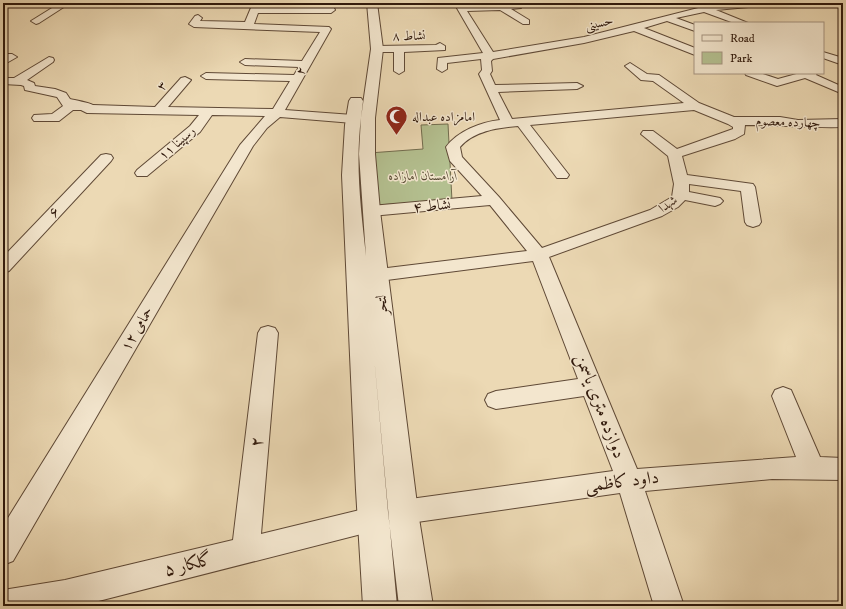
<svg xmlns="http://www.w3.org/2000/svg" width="846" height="609" viewBox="0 0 846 609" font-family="'IM FELL DW Pica',Amiri,serif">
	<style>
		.green { fill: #b4c090; stroke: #726c4e }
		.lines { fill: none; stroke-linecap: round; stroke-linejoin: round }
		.minor-casing { stroke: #5f4936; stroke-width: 2 }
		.tertiary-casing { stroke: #5f4936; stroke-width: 2 }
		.minor { fill: #f3e6ce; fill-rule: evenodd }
		.tertiary { fill: #f3e6ce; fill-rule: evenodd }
		.labels { text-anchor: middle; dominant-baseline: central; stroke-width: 3; stroke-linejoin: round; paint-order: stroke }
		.far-street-label { font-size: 13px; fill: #30190c; stroke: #f3e6ce }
		.far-poi-label { font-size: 13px; fill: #30190c; stroke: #f3e6ce; text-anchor: start }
		.far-park-label { font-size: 13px; font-style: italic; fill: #584b34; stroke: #f3e6ce }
		.street-label { font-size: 15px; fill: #30190c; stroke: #f3e6ce }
		.near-street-label { font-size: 18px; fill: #30190c; stroke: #f3e6ce }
	</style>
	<rect width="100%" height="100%" fill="#ecd9b4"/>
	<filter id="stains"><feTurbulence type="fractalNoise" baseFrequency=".005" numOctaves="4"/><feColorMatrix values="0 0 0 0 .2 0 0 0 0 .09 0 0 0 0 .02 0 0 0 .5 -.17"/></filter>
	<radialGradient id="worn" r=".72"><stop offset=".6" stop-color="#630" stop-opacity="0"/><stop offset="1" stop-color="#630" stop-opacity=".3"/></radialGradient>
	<path class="green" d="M448 124 452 201 375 205 369 153 423 149 421 125Z"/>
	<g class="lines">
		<defs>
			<path id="minor" d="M60 3H70L39 23 36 24 31 21Z
				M132 3H159C154 7 137 7 132 3Z
				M253 3H261L260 7 334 8 335 10 331 13H258L254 24 329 27 331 29 285 110 353 115 359 119 353 123 280 117 267 128 253 146 13 561 3 565V526L240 145 265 116 212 115 200 132 147 176H137L135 173 137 170 190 126 199 115 87 113 81 110H73L59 121H34L32 118 34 115 52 114 63 106 57 97 25 90 24 86 21 85 3 84V78H14L49 57 53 58 54 60 53 62 27 80 34 83 35 86 55 89 66 93 70 99C74 100 90 103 93 105L155 107 181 78 185 77 191 80 168 107 273 109 290 81 206 79 201 76 206 73 294 75 299 67 245 65 240 62 245 59 302 61 320 32 194 27 189 24 195 16 198 15 202 18 200 21 245 22Z
				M454 3H462L464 6 521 4V8L511 9 529 20V24H523L500 10 467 11 493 52 584 37 706 6 736 3H763L759 6 716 10 748 23H734L704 12 676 18 695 25V31L667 21 644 28 695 48V55L634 31 584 43 493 59 491 61 492 71 490 74 495 85 577 83 583 86 577 89 498 92 512 119 684 103 653 81 641 80 625 66 630 63 647 74 659 75 699 103 734 117H780L798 120 843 119V127C810 128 778 125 745 125L744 134 735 139 682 156 687 175 753 184 755 187 761 222 759 225 753 227 747 225 745 222 741 191 689 184V192L720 198 723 201 720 204 715 206 685 200 678 207 662 216 549 257 637 469 796 457 772 396 775 390 783 387 791 390 820 457 843 458V480L772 479 645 491 684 606H654L620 493 403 524 394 521 390 512 394 503 403 500 613 471 584 396 496 409 488 406 485 400 488 394 496 391 578 379 533 261 379 281 373 279 370 275 373 271 379 269 527 251 490 205 371 216 365 214 363 211 365 208 371 206 482 196 450 161 446 147C458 131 481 122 500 120L479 74 482 70 481 59 447 63V69L442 72 437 69 438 58 483 53ZM694 110 728 124 733 127V129L677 149 653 131H643L641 134 668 156 674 184 672 197 650 210 542 248 499 197 462 157 460 147C474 131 497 128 518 126L557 178H567L569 175 530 125Z
				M440 43 445 46V50L404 52V71L399 74 394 71V52H377L372 49 377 46 436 45Z
				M823 52 843 58V65L823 58Z
				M3 54H12L17 57 3 65Z
				M745 73H760L778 79 800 73H817L816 75 843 87V94L805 78 777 86 746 75Z
				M106 154 111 155 113 158 111 161 9 271 3 273V257L101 155Z
				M268 326 275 328 278 333 261 534 372 507 381 511 385 520 381 529 79 606H3V590L65 580 233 540 258 333 261 328Z"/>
			<path id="tertiary" d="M367 3H377L383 49 375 118V154L380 211 418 512 433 606H399L388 512 374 356 397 606H363L356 490 342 175 345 125 349 101 351 98H361L363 101 361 118 371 49ZM361 118 359 154 366 256C361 211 355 164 361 118Z"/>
		</defs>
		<use href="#minor" class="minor-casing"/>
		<use href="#tertiary" class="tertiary-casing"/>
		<use href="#minor" class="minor"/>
		<use href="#tertiary" class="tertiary"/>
	</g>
	<defs>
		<symbol id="mosque-pin" viewBox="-11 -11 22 30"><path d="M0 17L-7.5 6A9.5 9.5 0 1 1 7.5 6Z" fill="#8f2418" stroke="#f3e6ce"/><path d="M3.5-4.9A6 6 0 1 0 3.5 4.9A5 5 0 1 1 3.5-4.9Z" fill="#fff"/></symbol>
	</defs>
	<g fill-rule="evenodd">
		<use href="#mosque-pin" x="384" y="104" width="25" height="34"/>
	</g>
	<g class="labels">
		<g class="far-street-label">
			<text transform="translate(599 23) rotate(-12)">حسینی</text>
			<text transform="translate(409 36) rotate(-1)">نشاط ۸</text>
			<text transform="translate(301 71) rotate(-60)">۲</text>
			<text transform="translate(162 86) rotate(-49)">۳</text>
			<text transform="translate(788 122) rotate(2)">چهارده معصوم</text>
			<text transform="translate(177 143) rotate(-41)">رسپینا ۱۱</text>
			<text transform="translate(668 204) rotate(-36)">شهدا</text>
		</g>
		<g class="far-poi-label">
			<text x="412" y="117">امامزاده عبداله</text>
		</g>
		<g class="far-park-label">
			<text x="423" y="176">آرامستان امازاده</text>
		</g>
		<g class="street-label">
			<text transform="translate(432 206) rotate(-5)">نشاط ۴</text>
			<text transform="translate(54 212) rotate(-47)">۶</text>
			<text transform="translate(382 305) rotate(-96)">لتحر</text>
			<text transform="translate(137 329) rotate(-59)">حمامی ۱۲</text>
		</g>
		<g class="near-street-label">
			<text transform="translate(600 406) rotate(69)">دوازده متری یاسمن</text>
			<text transform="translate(257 442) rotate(-84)">۲</text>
			<text transform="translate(622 482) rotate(-7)">داود کاظمی</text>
			<text transform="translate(188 565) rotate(-14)">گلکار ۵</text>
		</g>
	</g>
	<rect width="846" height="609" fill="none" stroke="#ecd9b4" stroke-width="16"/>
	<rect x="4" y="4" width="838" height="601" fill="none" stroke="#30190c" stroke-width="2"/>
	<rect x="8" y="8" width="830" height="593" fill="none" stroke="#30190c"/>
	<rect x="694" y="22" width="130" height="52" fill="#f3e6ce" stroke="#a59480"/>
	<rect x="702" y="35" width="20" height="6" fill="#f3e6ce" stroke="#a59480"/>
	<text x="730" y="42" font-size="12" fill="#30190c">Road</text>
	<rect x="702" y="52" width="20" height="12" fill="#b4c090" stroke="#a59480"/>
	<text x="730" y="62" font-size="12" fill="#30190c">Park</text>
	<rect width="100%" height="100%" filter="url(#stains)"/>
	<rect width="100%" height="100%" fill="url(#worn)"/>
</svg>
